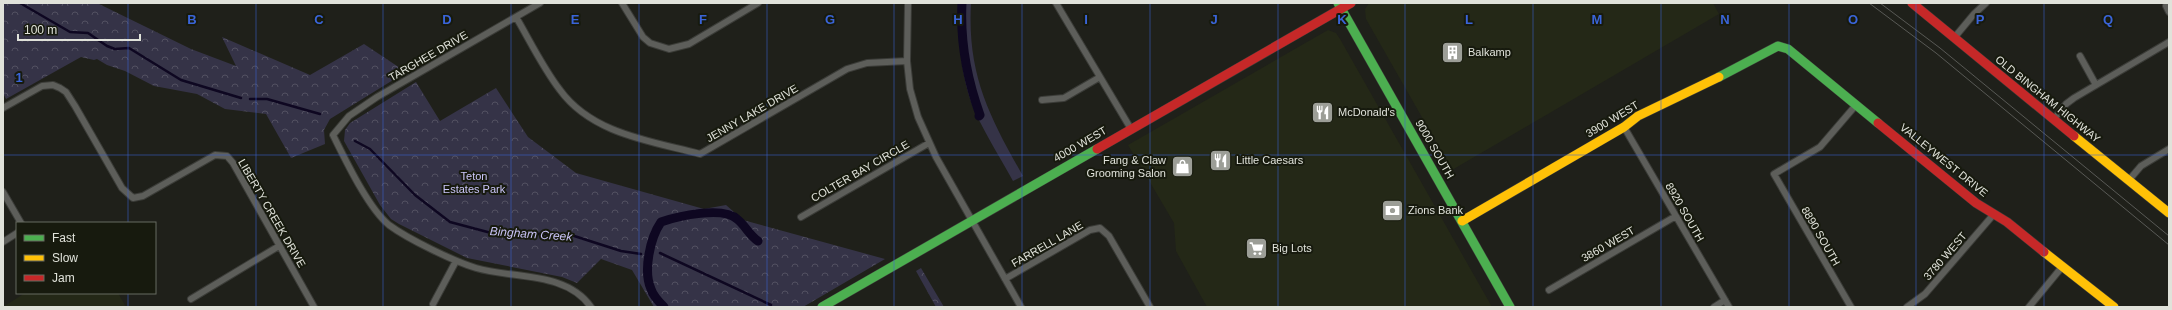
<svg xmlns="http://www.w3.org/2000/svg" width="2172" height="310" viewBox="0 0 2172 310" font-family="Helvetica,sans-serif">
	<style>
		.built { fill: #242817 }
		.green { fill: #353347 }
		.forest { fill: url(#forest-crowns) }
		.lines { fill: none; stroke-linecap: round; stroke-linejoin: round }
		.stream { stroke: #0e0721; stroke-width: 2.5 }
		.canal { stroke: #0e0721; stroke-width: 9 }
		.street-casing { stroke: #3b3c38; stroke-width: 8 }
		.fast-casing { stroke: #3b3c38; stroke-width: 10 }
		.slow-casing { stroke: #3b3c38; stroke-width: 10 }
		.jam-casing { stroke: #3b3c38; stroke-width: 10 }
		.street { stroke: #5d5e5a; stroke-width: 6 }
		.fast { stroke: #4caf50; stroke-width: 9 }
		.slow { stroke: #ffc107; stroke-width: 9 }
		.jam { stroke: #c62828; stroke-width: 9 }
		.tram { stroke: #585955; stroke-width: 1 }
		.grid { fill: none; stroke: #3a64d8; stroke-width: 1; stroke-opacity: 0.55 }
		.labels { text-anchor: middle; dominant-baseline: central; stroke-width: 4; stroke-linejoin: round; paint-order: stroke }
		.poi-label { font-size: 11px; fill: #e0e2da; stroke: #171a0e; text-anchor: start }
		.street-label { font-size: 11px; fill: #e0e2da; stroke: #171a0e }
		.park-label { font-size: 11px; fill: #cbc6f9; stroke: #171a0e }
		.water-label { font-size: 12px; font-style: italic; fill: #c9c3f6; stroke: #171a0e }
		.grid-label { font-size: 13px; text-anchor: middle; font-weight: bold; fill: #3a64d8; stroke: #171a0e; stroke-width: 4; stroke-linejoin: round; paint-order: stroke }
	</style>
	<defs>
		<pattern id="forest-crowns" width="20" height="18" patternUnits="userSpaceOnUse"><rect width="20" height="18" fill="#353347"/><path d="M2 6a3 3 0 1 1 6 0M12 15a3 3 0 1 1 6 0" fill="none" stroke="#525061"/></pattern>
	</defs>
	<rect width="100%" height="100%" fill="#1f201a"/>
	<path class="built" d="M1369 3H1713L1719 14 1452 170 1366 19 1365 9Z
		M1328 30 1336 33 1340 39 1492 307H1207L1176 251 1174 223 1128 145Z
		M25 293H118L126 307H3Z"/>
	<path class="green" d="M959 3H971C967 74 989 116 1023 176L1013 181C1001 159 987 137 976 114 961 81 958 39 959 3Z"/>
	<path class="forest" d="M3 3H97L191 49 236 66 222 37 310 75 364 44 406 72 330 119 324 130 325 144 291 158 266 114 225 109 197 94 154 86 125 71 107 65 97 59 94 60 81 57 6 99 3 93Z
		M416 82 440 121 496 88 528 137 576 173 704 209 726 205 743 220 885 259 803 307H654L632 270 601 259 577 283 562 277 467 258 399 224 391 219 380 205 344 141 345 130 350 123Z
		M921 268 944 307H936L916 271Z"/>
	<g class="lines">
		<path class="stream" d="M20 3 70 32 88 33 107 46 115 49 129 48 181 80 241 98
			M250 99H267L320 114
			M355 141 370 149 415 195 450 222 495 234H568L621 251 641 254
			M660 253 771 305"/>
		<path class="canal" d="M962 3C960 41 967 79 980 115L979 116
			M664 307C659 302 653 296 651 289 643 271 650 238 661 222 678 216 723 206 737 219 745 225 749 235 758 241"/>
		<defs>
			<path id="street" d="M540 3 377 97 349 116 333 135C345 159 368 208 389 225 408 239 453 261 476 268 513 279 566 271 591 307
				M622 3 643 37 650 43 669 49 689 44 758 3
				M908 3 907 61 910 89 918 117 936 157 1021 307
				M1056 3 1131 129
				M2166 6 2169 12
				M516 17C530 41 543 68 560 90 592 134 651 141 700 154L847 69 867 63 907 61
				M1954 38 1974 14 1986 3
				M2080 56 2096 85
				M1042 100 1064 98 1100 77
				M3 108 42 86 53 85 60 88 66 92 75 106 122 188 133 198 143 196 215 155 227 156 233 163 314 307
				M2054 119 2066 104 2074 98 2169 42
				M1624 127 1729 307
				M2129 180 2141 166 2169 149
				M3 192 21 223
				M801 217 929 143
				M3 242 17 233
				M1005 279 1090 230 1100 228 1109 236 1150 307
				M1549 290 1676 216
				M191 299 279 246
				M433 304 456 261
				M1714 307 1725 300
				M1851 307 1774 174 1820 147 1856 105
				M1907 307 1925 294 1994 214
				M2029 307 2062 267"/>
			<path id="fast" d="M1338 3 1510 307
				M1719 77 1778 46 1788 49 1878 123
				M822 307 1097 149"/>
			<path id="slow" d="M2074 136 2169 213
				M1462 221 1624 127 1638 116 1719 77
				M2044 252 2114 307"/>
			<path id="jam" d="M1912 3 2074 136
				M1878 123 1976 203 2007 222 2044 252
				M1097 149 1351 3"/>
		</defs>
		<use href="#street" class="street-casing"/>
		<use href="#fast" class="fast-casing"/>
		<use href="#slow" class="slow-casing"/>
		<use href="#jam" class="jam-casing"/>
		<use href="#street" class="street"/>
		<use href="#fast" class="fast"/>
		<use href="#slow" class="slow"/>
		<use href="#jam" class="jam"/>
		<path class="tram" d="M1869 3 1936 53 2169 245
			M1880 3 1940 48 2169 236"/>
	</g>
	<path class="grid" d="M128 3V223M256 3V307M383 3V307M511 3V307M639 3V307M767 3V307M894 3V307M1022 3V307M1150 3V307M1278 3V307M1405 3V307M1533 3V307M1661 3V307M1789 3V307M1916 3V307M2044 3V307M3 155H2169M128 293V307"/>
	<defs>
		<symbol id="building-square" viewBox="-11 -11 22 22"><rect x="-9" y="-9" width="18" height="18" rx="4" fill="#9c9e97" stroke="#171a0e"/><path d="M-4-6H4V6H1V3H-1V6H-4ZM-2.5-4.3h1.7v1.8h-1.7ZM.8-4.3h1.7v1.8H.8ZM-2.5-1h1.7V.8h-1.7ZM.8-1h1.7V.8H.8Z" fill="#fff"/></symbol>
		<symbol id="restaurant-square" viewBox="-11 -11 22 22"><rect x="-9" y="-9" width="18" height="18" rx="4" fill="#9c9e97" stroke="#171a0e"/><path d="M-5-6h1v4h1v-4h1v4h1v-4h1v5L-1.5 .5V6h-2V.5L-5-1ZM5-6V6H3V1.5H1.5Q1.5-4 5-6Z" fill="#fff"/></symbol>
		<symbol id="shop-square" viewBox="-11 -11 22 22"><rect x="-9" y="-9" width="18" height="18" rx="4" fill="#9c9e97" stroke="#171a0e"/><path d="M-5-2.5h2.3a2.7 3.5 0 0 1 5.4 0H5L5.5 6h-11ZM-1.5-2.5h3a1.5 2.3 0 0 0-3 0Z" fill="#fff"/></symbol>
		<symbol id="bank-square" viewBox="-11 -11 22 22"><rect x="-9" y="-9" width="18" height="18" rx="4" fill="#9c9e97" stroke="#171a0e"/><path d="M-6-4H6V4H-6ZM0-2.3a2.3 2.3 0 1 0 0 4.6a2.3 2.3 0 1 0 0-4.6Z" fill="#fff"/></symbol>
		<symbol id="supermarket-square" viewBox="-11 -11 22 22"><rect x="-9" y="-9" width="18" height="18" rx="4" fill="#9c9e97" stroke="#171a0e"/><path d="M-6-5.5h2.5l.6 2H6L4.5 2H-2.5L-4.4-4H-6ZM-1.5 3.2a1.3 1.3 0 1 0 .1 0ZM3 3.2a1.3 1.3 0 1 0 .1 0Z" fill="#fff"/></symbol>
	</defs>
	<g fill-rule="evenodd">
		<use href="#building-square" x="1440" y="40" width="25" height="25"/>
		<use href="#restaurant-square" x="1310" y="100" width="25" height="25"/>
		<use href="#restaurant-square" x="1208" y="148" width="25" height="25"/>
		<use href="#shop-square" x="1170" y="154" width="25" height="25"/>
		<use href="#bank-square" x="1380" y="198" width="25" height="25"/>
		<use href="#supermarket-square" x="1244" y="236" width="25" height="25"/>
	</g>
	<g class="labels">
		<g class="poi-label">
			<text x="1468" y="52">Balkamp</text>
			<text x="1338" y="112">McDonald's</text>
			<text x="1166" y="160" text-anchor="end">Fang &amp; Claw<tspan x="1166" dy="13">Grooming Salon</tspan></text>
			<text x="1236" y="160">Little Caesars</text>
			<text x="1408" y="210">Zions Bank</text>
			<text x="1272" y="248">Big Lots</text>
		</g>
		<g class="street-label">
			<text transform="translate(428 56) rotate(-30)">TARGHEE DRIVE</text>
			<text transform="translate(2048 99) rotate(39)">OLD BINGHAM HIGHWAY</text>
			<text transform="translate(752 113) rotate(-30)">JENNY LAKE DRIVE</text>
			<text transform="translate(1612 119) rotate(-31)">3900 WEST</text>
			<text transform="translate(1080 144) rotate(-30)">4000 WEST</text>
			<text transform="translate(1435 149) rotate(60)">9000 SOUTH</text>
			<text transform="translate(1944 160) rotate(39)">VALLEYWEST DRIVE</text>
			<text transform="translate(860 171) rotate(-30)">COLTER BAY CIRCLE</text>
			<text transform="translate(1685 212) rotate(60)">8920 SOUTH</text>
			<text transform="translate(272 213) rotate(60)">LIBERTY CREEK DRIVE</text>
			<text transform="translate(1821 236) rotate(60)">8890 SOUTH</text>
			<text transform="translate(1047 244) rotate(-30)">FARRELL LANE</text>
			<text transform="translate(1608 244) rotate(-30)">3860 WEST</text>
			<text transform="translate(1945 256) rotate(-49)">3780 WEST</text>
		</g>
		<g class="park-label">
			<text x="474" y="176">Teton<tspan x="474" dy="13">Estates Park</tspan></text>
		</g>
		<g class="water-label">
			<text transform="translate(531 234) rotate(4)">Bingham Creek</text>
		</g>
	</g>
	<g class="grid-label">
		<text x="192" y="24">B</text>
		<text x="319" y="24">C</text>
		<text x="447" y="24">D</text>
		<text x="575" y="24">E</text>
		<text x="703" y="24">F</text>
		<text x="830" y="24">G</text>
		<text x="958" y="24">H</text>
		<text x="1086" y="24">I</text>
		<text x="1214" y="24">J</text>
		<text x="1342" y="24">K</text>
		<text x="1469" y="24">L</text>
		<text x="1597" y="24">M</text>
		<text x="1725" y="24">N</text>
		<text x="1853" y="24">O</text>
		<text x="1980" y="24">P</text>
		<text x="2108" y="24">Q</text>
		<text x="19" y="82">1</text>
	</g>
	<rect width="2172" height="310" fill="none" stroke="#e0e2da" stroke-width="8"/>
	<rect x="16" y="222" width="140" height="72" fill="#171a0e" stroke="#676a60"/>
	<rect x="24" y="235" width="20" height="6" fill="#4caf50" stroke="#676a60"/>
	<text x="52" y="242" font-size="12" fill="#e0e2da">Fast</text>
	<rect x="24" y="255" width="20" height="6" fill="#ffc107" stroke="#676a60"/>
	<text x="52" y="262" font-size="12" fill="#e0e2da">Slow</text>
	<rect x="24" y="275" width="20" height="6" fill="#c62828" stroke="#676a60"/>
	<text x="52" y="282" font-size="12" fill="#e0e2da">Jam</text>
	<path d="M18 34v6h122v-6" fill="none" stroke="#e0e2da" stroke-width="2"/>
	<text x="24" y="34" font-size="12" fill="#e0e2da" stroke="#171a0e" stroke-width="3" paint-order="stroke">100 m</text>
</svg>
